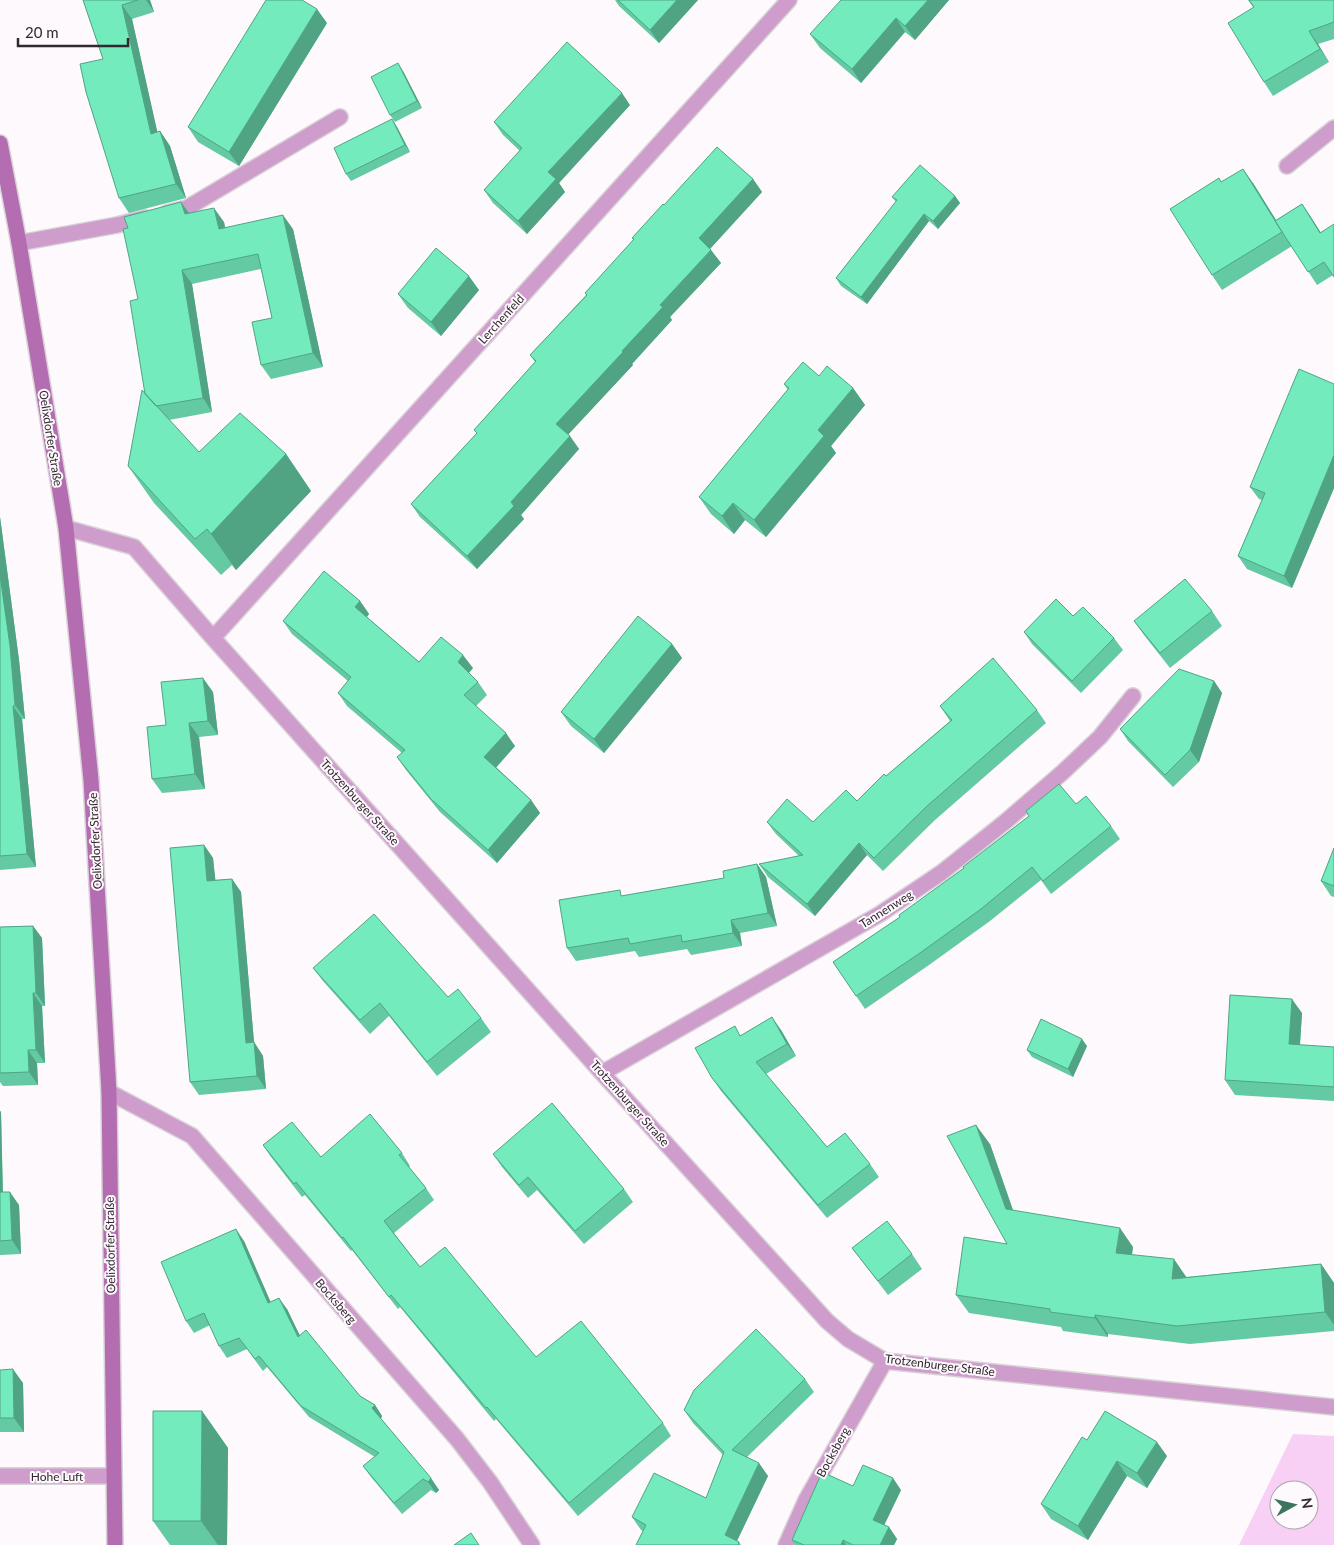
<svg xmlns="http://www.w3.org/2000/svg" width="1334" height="1545" viewBox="0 0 1334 1545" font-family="Lato,sans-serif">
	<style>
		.green { fill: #f8d0f5; fill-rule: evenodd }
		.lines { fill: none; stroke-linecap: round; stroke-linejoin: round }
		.lane-casing { stroke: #d9d3d8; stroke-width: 18 }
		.street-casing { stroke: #d9d3d8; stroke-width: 18 }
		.secondary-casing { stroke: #d9d3d8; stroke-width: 18 }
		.lane { stroke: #ce9dcb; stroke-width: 15 }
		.street { stroke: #ce9dcb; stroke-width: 15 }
		.secondary { stroke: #b56db2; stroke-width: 15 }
		.wall { fill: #63caa3 }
		.shaded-wall { fill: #50a484 }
		.building { fill: #73ebbd; stroke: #50a484 }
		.labels { text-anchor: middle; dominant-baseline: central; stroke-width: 4; stroke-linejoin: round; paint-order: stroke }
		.street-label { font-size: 12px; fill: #312830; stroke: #fef9fd }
	</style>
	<rect width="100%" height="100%" fill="#fef9fd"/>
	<path class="green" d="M1293 1434 1334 1436V1545H1239ZM1279 1490H1309V1520H1279Z"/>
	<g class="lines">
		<defs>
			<path id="lane" d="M167 213 187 208 340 117
				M19 243 117 225 145 218"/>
			<path id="street" d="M1287 166 1334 128
				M66 528 134 547 213 638 602 1073 827 1321 848 1339 885 1361 1334 1407
				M213 638 789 0
				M602 1073 880 914 941 873 1005 822 1063 772 1100 737 1133 696
				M109 1092 192 1136 457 1439 490 1482 532 1545
				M0 1476H113
				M786 1545 806 1500 885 1361"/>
			<path id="secondary" d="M0 143 19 243 66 528 91 780 109 1092 115 1545"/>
		</defs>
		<use href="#lane" class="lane-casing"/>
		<use href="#street" class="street-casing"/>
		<use href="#secondary" class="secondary-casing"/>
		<use href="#lane" class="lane"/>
		<use href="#street" class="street"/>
		<use href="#secondary" class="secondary"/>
	</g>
	<path class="wall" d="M83 0H150L154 12 132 19 157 132 160 131 170 146 186 198 129 213 119 198 103 59Z
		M615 0H698L659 43 619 6Z
		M949 0 915 40 905 32 861 83 820 48 810 34Z
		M1248 0H1334V39L1318 44 1329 62 1273 96 1264 82 1253 7Z
		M327 23 239 166 198 142 188 127Z
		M403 71 422 108 395 122 390 115Z
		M630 105 559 183 565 192 527 234 493 203 484 190 520 151 503 135 494 122Z
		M392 119 397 127 410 152 351 181 346 174Z
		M753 179 762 192 710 249 721 263 670 317 672 320 632 364 633 365 568 434 579 449 521 515 524 519 477 569 420 517 411 504 477 434 474 430 535 362 530 355 586 295 585 293 634 240 632 238 664 205Z
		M1221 182 1253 183 1276 220 1302 204 1321 233 1333 275 1317 285 1292 246 1222 290 1212 275Z
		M955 196 960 203 938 229 929 221 867 304 841 286 836 278 896 202 892 197Z
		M189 213 224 222 225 227 293 229 323 367 271 379 261 365 272 318 261 269 192 284 212 412 169 420 199 452 286 454 311 491 236 570 232 565 221 575 154 503 128 466 145 394 138 299Z
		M479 290 441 336 408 308 398 294Z
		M819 376 853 388 865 405 831 446 836 453 766 537 745 520 734 534 711 514 699 497 788 390 784 384Z
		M1334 384V488L1292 588 1247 569 1238 556 1262 500 1259 499 1250 487Z
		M0 517 19 660 25 719H22L36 867 0 870Z
		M360 601 369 614 367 617 419 662 473 668 469 673 478 682 487 695 476 706 515 746 496 767 531 800 540 813 497 863 440 812 406 770 397 757 402 753 347 706 338 693 348 681 292 634 283 621Z
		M1212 611 1222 626 1170 668 1144 635 1134 621Z
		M1073 616 1114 638 1123 650 1081 693 1032 644 1024 632Z
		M672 644 682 658 604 753 571 726 561 712Z
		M1214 681 1222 693 1199 762 1173 787 1128 741 1120 729Z
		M213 692 218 735 199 737 205 789 162 793 152 779 166 725Z
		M940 706 1037 710 1046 723 935 820 883 871 867 855 815 916 768 877 759 864 799 856 776 834 767 822H813L857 801 950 721Z
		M1076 804 1111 826 1120 839 1051 894 1041 880 990 921 929 965 865 1009 833 962 900 917 964 868 1029 816 1026 811Z
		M204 845 213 858 215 880 232 879 241 892 254 1042 263 1056 266 1089 199 1095 190 1082Z
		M1334 848V897L1331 896 1321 881Z
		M757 864 766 877 777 926 740 933 742 946 691 955 687 949 639 957 635 951 576 961 567 948 625 896 724 878Z
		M33 926 42 938 45 1006H42L45 1063H37L38 1085 3 1086 0 1082V927Z
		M313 968 448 997 481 1018 491 1032 437 1076 389 1016 370 1034 323 981Z
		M1302 1013 1300 1045 1334 1047V1101L1235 1095 1225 1080Z
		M781 1030 796 1056 766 1074 827 1147 870 1164 879 1177 827 1218 721 1091 712 1078 741 1035Z
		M1087 1046 1073 1077 1032 1057 1027 1050Z
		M0 1111 1 1112 3 1192 19 1205 21 1254 0 1255Z
		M990 1144 1013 1210 1133 1247 1132 1255 1187 1277 1321 1264 1334 1283V1331L1190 1344 1108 1334V1337L1063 1331 1061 1327 969 1313 956 1295 1007 1244Z
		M263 1145 321 1157 402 1153 410 1166 409 1167 426 1188 434 1200 394 1233 420 1267 536 1357 663 1423 671 1436 578 1516 496 1419 494 1421 400 1307 398 1309 352 1250 351 1251 305 1195 302 1197 271 1157Z
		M493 1154 624 1189 633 1202 584 1244 537 1190 528 1198 502 1167Z
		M244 1241 270 1302 287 1309 299 1335 360 1396 375 1405 382 1416 381 1419 439 1490 436 1493 431 1490 402 1514 371 1477 363 1466 375 1457 309 1417 267 1367 263 1371 247 1349 227 1358 219 1346 210 1325 194 1333 186 1321Z
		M852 1248 912 1254 922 1269 888 1295Z
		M0 1370 23 1383 24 1432H0Z
		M805 1379 814 1392 747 1457 768 1476 737 1541 739 1542 741 1545H636L643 1531 641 1530 632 1517 706 1498 723 1455 693 1423 684 1410Z
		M202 1411 228 1448 227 1545H170L153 1521Z
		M1087 1440 1167 1456 1147 1488 1127 1476 1088 1540 1051 1519 1041 1504Z
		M853 1486 901 1490 884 1525 889 1527 897 1539 894 1545H795L792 1540Z"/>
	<path class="shaded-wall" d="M146 0H150L154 12Z
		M677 0H698L659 43 650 30Z
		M928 0H949L915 40 905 26Z
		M122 5 132 19 161 148 151 134Z
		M317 9 327 23 239 166 229 152Z
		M896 18 905 32 861 83 852 69Z
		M1309 31 1318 44 1329 62 1320 49Z
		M398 63 403 71 422 108 417 101Z
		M622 93 630 105 559 183 565 192 527 234 518 221 548 172Z
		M392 119 397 127 410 152 405 145Z
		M160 131 170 146 186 198 176 184Z
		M1243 169 1253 183 1292 246 1282 232Z
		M753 179 762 192 708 251 699 238Z
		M955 196 960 203 938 229 933 221Z
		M181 202 191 216 185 214Z
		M1302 204 1311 217 1329 246 1320 233Z
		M214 208 224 222 228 243 219 229Z
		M924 214 929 221 867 304 861 297Z
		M283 215 293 229 323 367 313 353Z
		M711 250 721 263 670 317 672 320 632 364 633 365 566 437 556 424 660 305Z
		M182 270 192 284 212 412 203 398Z
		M469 276 479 290 441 336 431 322Z
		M853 388 865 405 831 446 836 453 766 537 754 520 818 430Z
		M570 436 579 449 521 515 524 519 477 569 467 556 511 502Z
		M286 454 311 491 236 570 211 534Z
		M1334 455V488L1292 588 1284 576Z
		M733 503 745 520 734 534 722 516Z
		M0 517 19 660 25 719 15 705 0 575Z
		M360 601 369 614 364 620 355 607Z
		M672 644 682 658 604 753 594 739Z
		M463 655 473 668 467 675 458 662Z
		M203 678 213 692 218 735 208 721Z
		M1214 681 1222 693 1199 762 1190 750Z
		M13 706 22 719 36 867 27 854Z
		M189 723 199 737 205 789 195 774Z
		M506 733 515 746 494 770 484 757Z
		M531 800 540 813 497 863 488 850Z
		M859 843 867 855 815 916 807 904Z
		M204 845 213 858 217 894 207 881Z
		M757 864 766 877 777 926 768 913Z
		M232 879 241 892 254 1042 263 1056 266 1089 257 1076 246 1043Z
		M731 920 740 933 742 946 733 933Z
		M33 926 42 938 45 1006 36 993Z
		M33 993 42 1006 45 1063 36 1050Z
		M1292 999 1302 1013 1299 1058 1289 1044Z
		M772 1017 781 1030 796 1056 787 1044Z
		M1082 1039 1087 1046 1073 1077 1068 1069Z
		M28 1050 37 1063 38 1085 29 1072Z
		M0 1111 1 1112 3 1206 0 1201Z
		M976 1125 990 1144 1019 1228 1006 1209Z
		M10 1192 19 1205 21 1254 12 1240Z
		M1120 1228 1133 1247 1129 1272 1116 1253Z
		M236 1229 244 1241 276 1314 268 1303Z
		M1174 1259 1187 1278 1172 1279Z
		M1321 1264 1334 1283V1325L1325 1312Z
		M279 1298 287 1309 306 1348 298 1337Z
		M1095 1315 1108 1334V1337L1095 1318Z
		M13 1369 23 1383 24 1432 14 1418Z
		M375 1405 382 1416 380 1420 372 1408Z
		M202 1411 228 1448 227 1545H218L201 1521Z
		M1157 1442 1167 1456 1147 1488 1137 1473Z
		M1117 1461 1127 1476 1088 1540 1078 1526Z
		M759 1463 768 1476 735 1545 725 1535Z
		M431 1478 439 1490 436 1493 428 1482Z
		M893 1478 901 1490 881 1532 873 1520Z
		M889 1527 897 1539 894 1545H880Z
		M843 1540 846 1545H841Z"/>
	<path class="building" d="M83 0H138L122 5 151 134 160 131 176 184 119 198 86 92 80 64 103 59Z
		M266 0H302L317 9 229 152 188 127Z
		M618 0H677L650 30Z
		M841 0H928L905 26 896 18 852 69 810 34Z
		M1249 0H1334V22L1309 31 1320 49 1264 82 1228 23 1254 7Z
		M567 42 622 93 548 172 556 179 518 221 484 190 522 148 494 122Z
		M398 63 417 101 390 115 371 77Z
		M392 119 405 145 346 174 334 148Z
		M717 147 753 179 699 238 711 250 660 305 663 307 622 351 623 352 556 424 570 436 511 502 514 506 467 556 411 504 477 433 474 430 536 361 530 355 587 295 585 293 634 239 632 238 663 204 664 205Z
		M920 165 955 196 933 221 924 214 861 297 836 278 897 200 892 197Z
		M1243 169 1282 232 1212 275 1170 209 1219 178 1221 182Z
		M181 202 185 214 214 208 219 229 283 215 313 353 261 365 252 322 272 318 258 254 182 270 203 398 156 406 145 394 130 301 138 299 123 229 128 228 124 217Z
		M1302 204 1320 233 1334 224V277L1324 262 1308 272 1275 221Z
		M436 248 469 276 431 322 398 294Z
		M803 362 819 376 827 366 853 388 818 430 824 436 754 520 733 503 722 516 699 497 789 388 784 384Z
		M1299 369 1334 384V455L1284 576 1238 556 1265 493 1250 487Z
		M142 390 199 452 240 413 286 454 211 534 207 529 195 539 128 466Z
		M324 571 360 601 355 607 419 662 441 637 463 655 458 662 478 682 464 695 506 733 484 757 531 800 488 850 431 799 397 757 405 750 338 693 351 677 283 621Z
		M0 575 10 646 15 705 13 706 27 854 0 856Z
		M1185 579 1212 611 1160 653 1134 621Z
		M1056 599 1073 616 1083 607 1114 638 1072 681 1024 632Z
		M638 616 672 644 594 739 561 712Z
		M993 658 1037 710 926 807 874 858 859 843 807 904 759 864 803 855 767 822 787 799 813 822 846 790 857 801 884 774 886 776 952 720 940 706Z
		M1179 669 1214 681 1190 750 1165 775 1120 729Z
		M203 678 208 721 189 723 195 774 152 779 147 727 166 725 161 682Z
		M1059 784 1076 804 1086 796 1111 826 1043 881 1032 867 981 909 920 953 856 996 833 962 900 917 899 915 964 868 963 867 1029 816 1026 811Z
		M204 845 207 881 232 879 246 1043 254 1042 257 1076 190 1082 170 848Z
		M1334 848V886L1321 881Z
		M757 864 768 913 731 920 733 933 682 942 681 935 630 944 628 938 567 948 559 900 620 890 621 896 724 878 723 871Z
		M374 914 448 997 458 989 481 1018 427 1062 380 1003 360 1020 313 968Z
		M33 926 36 993H33L36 1050H28L29 1072 0 1073V927Z
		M1230 995 1292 999 1289 1044 1334 1047V1087L1225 1080Z
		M772 1017 787 1044 756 1062 827 1147 845 1133 870 1164 818 1205 712 1078 695 1048 735 1026 740 1036Z
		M1041 1019 1082 1039 1068 1069 1027 1050Z
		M552 1103 624 1189 575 1231 528 1177 519 1185 493 1154Z
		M370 1114 402 1153 399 1155 426 1188 384 1221 420 1267 445 1247 536 1357 581 1321 663 1423 569 1503 487 1407 486 1408 391 1295 389 1297 343 1237 342 1238 296 1182 294 1184 263 1145 292 1122 321 1157Z
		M976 1125 1006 1209 1120 1228 1116 1253 1174 1259 1172 1279 1321 1264 1325 1312 1177 1326 1095 1315V1318L1050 1312V1309L956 1295 964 1237 1007 1244 947 1136Z
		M0 1192H10L12 1240 0 1241Z
		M887 1221 912 1254 878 1281 852 1248Z
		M236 1229 268 1303 279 1298 298 1337 306 1330 360 1396 375 1405 372 1408 431 1478 428 1482 423 1479 394 1503 363 1466 379 1453 301 1406 259 1356 255 1359 239 1338 219 1346 204 1313 186 1321 161 1262Z
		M756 1329 805 1379 732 1450 759 1463 725 1535 739 1542 738 1545H636L646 1525 632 1517 654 1473 706 1498 724 1452 684 1410 694 1390Z
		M13 1369 14 1418H0V1370Z
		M153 1411H202L201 1521H153Z
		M1105 1411 1157 1442 1137 1473 1117 1461 1078 1526 1041 1504 1082 1437 1087 1440Z
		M863 1465 893 1478 873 1520 889 1527 880 1545H853L843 1540 841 1545H804L792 1540 822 1472 853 1486Z
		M471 1533 479 1545H454Z"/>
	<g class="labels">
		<g class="street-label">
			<text transform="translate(501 319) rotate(-48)">Lerchenfeld</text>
			<text transform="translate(51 438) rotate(81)">Oelixdorfer Straße</text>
			<text transform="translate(360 802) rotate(48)">Trotzenburger Straße</text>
			<text transform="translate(95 841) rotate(-93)">Oelixdorfer Straße</text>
			<text transform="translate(886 909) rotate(-32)">Tannenweg</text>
			<text transform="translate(630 1103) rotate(48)">Trotzenburger Straße</text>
			<text transform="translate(110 1245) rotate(-91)">Oelixdorfer Straße</text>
			<text transform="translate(336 1301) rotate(49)">Bocksberg</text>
			<text transform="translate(940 1365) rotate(7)">Trotzenburger Straße</text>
			<text transform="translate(833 1452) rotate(-61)">Bocksberg</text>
			<text x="57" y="1476">Hohe Luft</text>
		</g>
	</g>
	<g transform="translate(1294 1505) rotate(82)"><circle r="24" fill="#fef9fd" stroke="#aca5ab"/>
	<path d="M0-4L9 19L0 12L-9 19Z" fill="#3b755e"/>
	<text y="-8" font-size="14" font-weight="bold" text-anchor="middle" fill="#312830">N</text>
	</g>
	<path d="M18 38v8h110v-8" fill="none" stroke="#312830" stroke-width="2.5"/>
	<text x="25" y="38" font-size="15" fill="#312830" stroke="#fef9fd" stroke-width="4" paint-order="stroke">20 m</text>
</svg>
